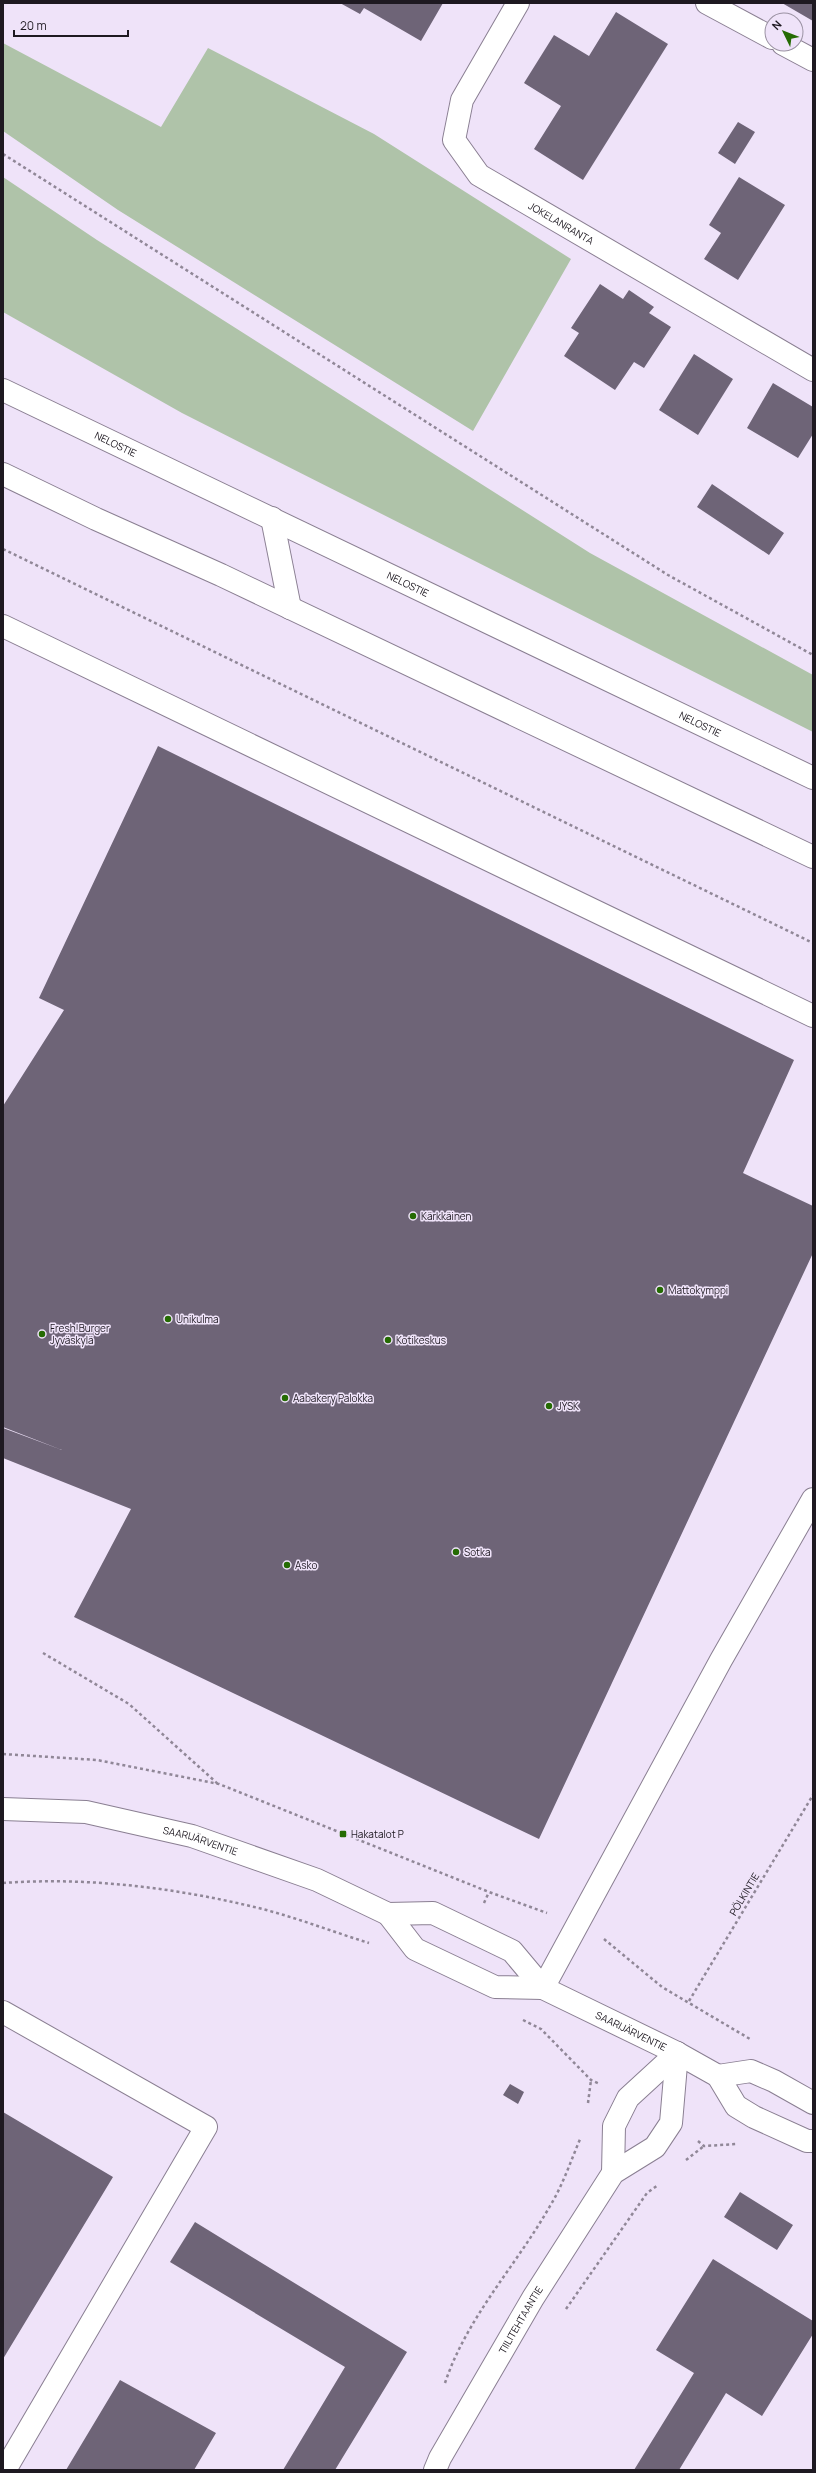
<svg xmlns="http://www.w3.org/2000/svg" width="816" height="2473" viewBox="0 0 816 2473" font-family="Manrope,sans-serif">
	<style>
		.green { fill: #afc3a9 }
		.building { fill: #6e6477 }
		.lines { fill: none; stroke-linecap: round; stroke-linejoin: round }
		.minor-casing { stroke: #8a7f92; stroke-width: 24 }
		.major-casing { stroke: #8a7f92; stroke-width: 24 }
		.highway-casing { stroke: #8a7f92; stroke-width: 24 }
		.path { stroke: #908797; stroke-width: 2.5; stroke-dasharray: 3 3; stroke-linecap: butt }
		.minor { stroke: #fff; stroke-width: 22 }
		.major { stroke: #fff; stroke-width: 22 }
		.highway { stroke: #fff; stroke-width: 22 }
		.poi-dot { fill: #256b03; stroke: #efe3f9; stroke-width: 1.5 }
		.labels { text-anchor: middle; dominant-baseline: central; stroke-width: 3; stroke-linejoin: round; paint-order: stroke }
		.street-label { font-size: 10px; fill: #1e1921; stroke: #efe3f9 }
		.poi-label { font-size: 10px; fill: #1e1921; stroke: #efe3f9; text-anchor: start }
	</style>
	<rect width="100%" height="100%" fill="#efe3f9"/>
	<path class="green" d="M3 43 161 127 208 48 374 134 571 259 473 431 118 210 3 131Z
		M3 177 97 240 590 553 813 675V732L182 413 3 312Z"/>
	<path class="building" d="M340 3H443L421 41 364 8 360 14Z
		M782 3H813V21Z
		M616 12 668 44 583 180 534 149 561 106 524 83 554 35 589 56Z
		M738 122 755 132 735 164 718 153Z
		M739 177 785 205 738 280 704 259 721 233 709 225Z
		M600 284 623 299 629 290 654 307 649 313 671 327 644 368 634 362 615 390 564 356 579 333 571 328Z
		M694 354 733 379 698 435 659 410Z
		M773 383 813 407V434L798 458 747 428Z
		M712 484 784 533 769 555 697 507Z
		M158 746 794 1060 743 1173 813 1206V1253L539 1839 74 1617 131 1509 3 1458V1428L62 1450 3 1427V1106L64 1010 39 998Z
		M510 2084 524 2092 518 2104 503 2095Z
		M3 2112 113 2177 3 2359Z
		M740 2192 793 2225 777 2250 724 2217Z
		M195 2222 407 2352 335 2470H283L345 2367 170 2262Z
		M713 2259 813 2321V2334L762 2416 726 2393 679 2470H634L694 2373 656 2350Z
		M120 2380 216 2433 194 2470H66Z"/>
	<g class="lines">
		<defs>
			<g id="minor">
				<path id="s1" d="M518 3 462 100 454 140 479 175 813 370"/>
				<path d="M707 3 772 38"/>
				<path d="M783 44 813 60"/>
				<path d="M272 518 290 608"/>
				<path d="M3 626 813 1016"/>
				<path d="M543 1988 721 1660 813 1499"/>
				<path d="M3 2012 206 2127 5 2470"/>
				<path d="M613 2173 614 2126 628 2098 677 2053"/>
				<path id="s2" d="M435 2470 440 2458 533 2298 613 2173 655 2147 671 2123 677 2053"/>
			</g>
			<g id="major">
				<path id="s3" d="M3 1809 86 1812 192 1836 317 1880 388 1914 433 1913 512 1951 543 1988 677 2053 718 2076 736 2106 754 2117 807 2141H813"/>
				<path d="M388 1914 415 1949 495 1987 543 1988"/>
				<path d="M718 2076 751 2071 774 2081 813 2103"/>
			</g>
			<g id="highway">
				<path id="s4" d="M3 390 813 778"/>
				<path d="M3 474 96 519 221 575 813 857"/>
			</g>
		</defs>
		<use href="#minor" class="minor-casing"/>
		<use href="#major" class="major-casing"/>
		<use href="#highway" class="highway-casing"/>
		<path class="path" d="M3 154 668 575 813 655
			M3 549 813 943
			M43 1653 129 1704 218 1784
			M3 1754 97 1760 219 1784 489 1892 547 1913
			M3 1883C85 1877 170 1887 250 1906 290 1915 330 1931 369 1943
			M484 1903 489 1892
			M604 1939 662 1987 750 2039
			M689 2001 813 1795
			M523 2020 541 2029 591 2080 600 2084
			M588 2103 591 2080
			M698 2141 704 2146 737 2144
			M686 2160 704 2146
			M566 2309 647 2193 658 2185
			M445 2383C467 2317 516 2266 550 2206 563 2185 571 2160 581 2137"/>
		<use href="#minor" class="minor"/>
		<use href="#major" class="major"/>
		<use href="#highway" class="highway"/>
	</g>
	<g class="poi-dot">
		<circle cx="413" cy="1216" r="4"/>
		<circle cx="660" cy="1290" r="4"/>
		<circle cx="168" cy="1319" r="4"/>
		<circle cx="42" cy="1334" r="4"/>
		<circle cx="388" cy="1340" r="4"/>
		<circle cx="285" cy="1398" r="4"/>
		<circle cx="549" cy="1406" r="4"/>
		<circle cx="456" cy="1552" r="4"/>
		<circle cx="287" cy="1565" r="4"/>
		<rect x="339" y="1830" width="8" height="8" rx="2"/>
	</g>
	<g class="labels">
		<g class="street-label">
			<text stroke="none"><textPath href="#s1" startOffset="291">JOKELANRANTA</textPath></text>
			<text stroke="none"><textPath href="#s4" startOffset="125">NELOSTIE</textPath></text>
			<text stroke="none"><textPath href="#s4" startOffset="449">NELOSTIE</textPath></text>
			<text stroke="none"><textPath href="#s4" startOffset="773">NELOSTIE</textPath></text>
			<text stroke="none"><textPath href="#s3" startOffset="201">SAARIJÄRVENTIE</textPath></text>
			<text transform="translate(744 1894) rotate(-59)">PÖLKINTIE</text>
			<text stroke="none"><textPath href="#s3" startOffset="682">SAARIJÄRVENTIE</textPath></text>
			<text stroke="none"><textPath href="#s2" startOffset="173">TIILITEHTAANTIE</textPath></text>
		</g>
		<g class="poi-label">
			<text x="421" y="1216">Kärkkäinen</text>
			<text x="668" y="1290">Mattokymppi</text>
			<text x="176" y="1319">Unikulma</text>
			<text x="50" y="1328">Fresh!Burger<tspan x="50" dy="12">Jyväskylä</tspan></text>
			<text x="396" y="1340">Kotikeskus</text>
			<text x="293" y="1398">Aabakery Palokka</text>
			<text x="557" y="1406">JYSK</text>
			<text x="464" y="1552">Sotka</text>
			<text x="295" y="1565">Asko</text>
			<text x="351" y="1834">Hakatalot P</text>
		</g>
	</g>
	<rect width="816" height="2473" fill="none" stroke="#1e1921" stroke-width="8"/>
	<g transform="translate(784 32) rotate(313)"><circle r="19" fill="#efe3f9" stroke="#9b92a3"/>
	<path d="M0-3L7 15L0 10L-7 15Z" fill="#256b03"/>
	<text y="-6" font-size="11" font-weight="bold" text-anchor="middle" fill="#1e1921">N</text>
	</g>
	<path d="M14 30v6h114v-6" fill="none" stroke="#1e1921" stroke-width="2"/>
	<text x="20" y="30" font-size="12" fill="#1e1921" stroke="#efe3f9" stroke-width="3" paint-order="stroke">20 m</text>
</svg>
